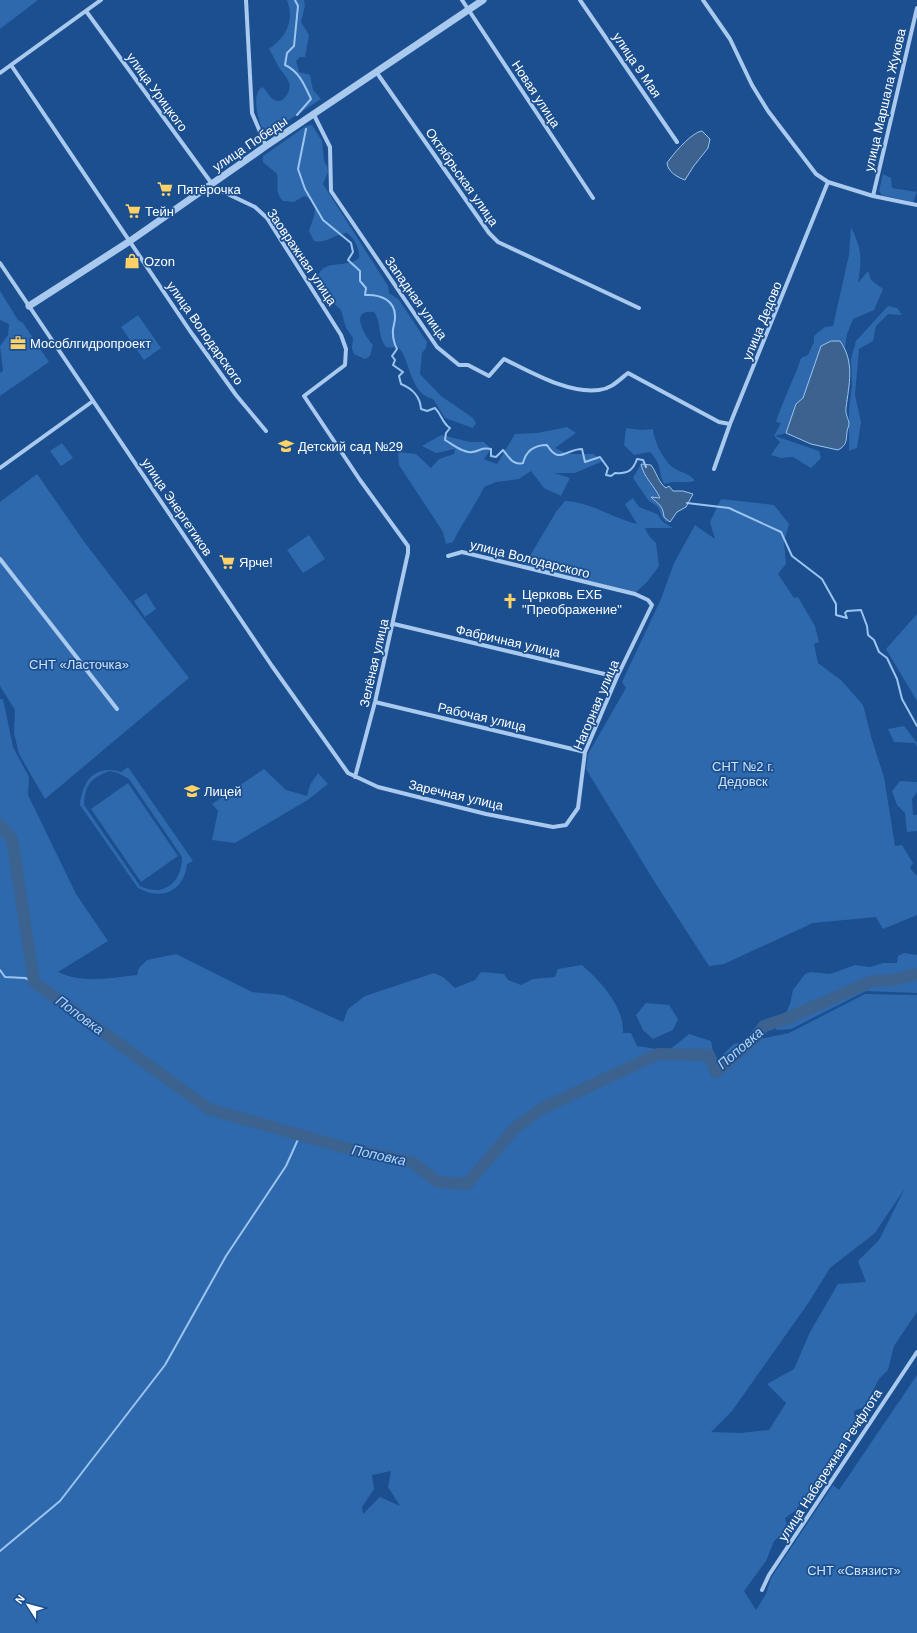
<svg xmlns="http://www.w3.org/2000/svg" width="917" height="1633" viewBox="0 0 917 1633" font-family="Helvetica,sans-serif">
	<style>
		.green { fill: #2e69ad; fill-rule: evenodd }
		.water { fill: #3c6290; stroke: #9cc4f0 }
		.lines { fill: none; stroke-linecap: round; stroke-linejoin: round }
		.stream { stroke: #9cc4f0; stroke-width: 2 }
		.river { stroke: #3c6290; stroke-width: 12 }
		.minor { stroke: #a9c9ee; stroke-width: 4 }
		.tertiary { stroke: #a9c9ee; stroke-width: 7 }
		.labels { text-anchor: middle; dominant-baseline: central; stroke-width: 3.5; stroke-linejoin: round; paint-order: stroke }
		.street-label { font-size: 13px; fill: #fff; stroke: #1b4f8f }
		.poi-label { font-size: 13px; fill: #fff; stroke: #1b4f8f; text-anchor: start }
		.park-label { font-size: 13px; fill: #cfe3fa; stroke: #1b4f8f }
		.water-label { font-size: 14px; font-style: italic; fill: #b5d3f5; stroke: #1b4f8f }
	</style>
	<rect width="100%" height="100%" fill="#1b4f8f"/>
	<path class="green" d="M0 0H38L0 29Z
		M287 0H304L305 6 301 22 309 35 305 57H300L296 61 299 72 310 75 313 90 321 99 269 133 264 132C258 122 251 94 262 87 268 90 269 100 278 101 281 101 284 99 286 96 294 85 287 78 280 69 276 63 273 55 269 49 282 39 290 30 290 13 290 9 288 4 287 0Z
		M312 125 322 141 324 161 327 166 328 172 323 184 388 286 389 293 399 300 427 342 426 348 422 353 420 374 441 396 473 418 476 423 473 428 445 418 433 399C409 395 409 353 398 348 395 347 390 348 386 347 377 336 382 322 374 312 348 309 365 336 373 345L370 356 365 359 354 354 352 349 353 338 346 328 341 310 333 303 329 291 318 278C321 258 347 269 359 258 360 249 355 239 347 233 335 234 327 244 314 241L309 231C313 218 322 202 304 196L294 202 283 201C274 192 279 184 277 174L263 162V156L306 126Z
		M883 174 891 178 892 188 917 192 913 202 882 195 879 191Z
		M851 227C862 250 862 258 858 283L868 271 871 280 883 289 874 310 853 319 847 334 845 348 840 341H831L821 346 803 398 796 404 786 433 775 436 819 451 821 458 811 468 793 457 781 458 771 455 780 442 774 436 781 423 776 422C783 399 794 380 801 358L808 355 814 342V336L825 327 833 326 849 255Z
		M0 291 18 320 23 323 49 362 0 396V373L3 371 0 346 8 335 9 324 0 320Z
		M888 306 897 308 902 315 888 314 876 326 873 341 859 349 855 395 861 422 857 448 849 451V409L852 386 851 359 856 341Z
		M138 315 161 348 144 360 121 327Z
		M567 427 576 433 555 448 568 454H593L603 461 575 473H554L570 478 561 496 544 488 531 471 519 479 496 482 484 487C475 506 462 523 453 542L446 544 443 532 399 465 398 452 416 454 431 468 439 459 454 454 455 449 436 453 422 446 441 435 470 442H484L491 449 484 459 497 464 515 434 537 433Z
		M626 428 642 430 653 429C654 441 662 457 671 466 679 473 689 472 695 481 684 484 677 480 664 484 657 469 663 466 650 452L634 455 624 445Z
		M62 443 73 458 61 466 50 451Z
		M641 464C644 478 654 486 660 499H653C660 504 663 508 664 517L670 522H666L662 517 658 507 648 500 633 478Z
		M37 474 85 543 189 678 45 799 19 754 14 733 15 710 0 686V502Z
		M633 498 639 507 657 514 663 522 673 528H645L649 536 656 543 659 566 647 582 634 594 524 566 556 512 565 501C591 502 612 518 637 524L625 504Z
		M721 499 774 505 789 524 784 542 786 564 778 574 794 598 798 597 815 626 819 642 814 644 818 663 841 680 863 705 872 740 884 777 895 846 902 845 913 863 910 868 917 876V915L883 929 876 917 813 923 724 964 709 966 654 881 586 769 588 754 626 688 622 682 661 599 674 563 695 525 715 539 710 522Z
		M309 535 325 559 303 573 287 550Z
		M146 593 156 609 145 617 134 601Z
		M917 614V701L886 649Z
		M0 699H3L13 747 29 777 28 795 76 894 108 941 58 972C84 984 109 978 137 975L139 968 147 960 176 954 252 992 283 995 343 1022 348 1009 365 996 434 973 443 977 455 988 475 980 481 972 504 974 508 980 521 985 533 979 555 977 558 969 582 965C601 982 624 1006 623 1033H631L637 1046 668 1051 689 1034 711 1041 715 1062 734 1044 789 1033 865 994 917 995V1312L894 1346 888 1370 879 1379 864 1407 854 1411 856 1428 847 1443 830 1459 827 1468 795 1511 785 1518 788 1529 774 1541 766 1561 744 1591 756 1610 766 1594 771 1578 833 1485 839 1490 917 1375V1633H0ZM905 1188 879 1240 858 1261 866 1282 838 1284 810 1332 794 1369 767 1384 786 1403 769 1430 740 1433 711 1432 732 1411 809 1302 830 1268 875 1233ZM391 1471 388 1487 400 1506 380 1497 363 1514 362 1507 374 1489 372 1475Z
		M904 726 917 743V747L915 743 894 742 888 729Z
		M128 767 193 861 187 864C184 892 161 901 138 888L80 805C82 781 95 764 121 772ZM110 771 118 773 129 779 182 857C182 882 164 898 140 886L84 805C85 784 91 778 110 771Z
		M264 769 286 790 307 796 310 785 318 773 328 784 309 799 235 843 212 840 218 811 212 804Z
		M900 781 917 782V792L912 799 913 815H917V831L907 832 905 813 897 805 892 791Z
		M128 783 178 856 141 882 91 809Z
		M904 953 917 955V993L866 991 791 1029 777 1030 773 1025 776 1019 787 1011 790 1004 793 990 805 974 811 972 830 974 855 965 870 967 883 963H897L898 956Z
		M646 1003 669 1005 678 1019 673 1030 653 1039 643 1030 636 1015Z"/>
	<path class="water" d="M702 131 710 139 708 148 693 167 685 180C677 177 668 172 667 163 673 154 692 132 702 131Z
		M831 341H840C855 362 849 384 846 408 845 413 848 418 849 423 849 427 847 429 847 432 846 441 847 445 838 450L811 444 786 433 796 404 803 398 821 346Z
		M641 464 651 465C657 473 658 482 666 488L669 486 673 491H683L693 494 686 507 677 512 670 522 664 517C663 505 658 504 651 497L660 498C654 485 644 478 641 464Z"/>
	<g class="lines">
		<path class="stream" d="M295 0 298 6 294 46 287 53 285 65C299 71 305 86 311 99L297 115
			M306 129 298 169 305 189 323 220 351 243 353 252 348 260 360 271V281L366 288 365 295C380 294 396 300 395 318 395 323 392 329 393 334 393 339 395 345 397 349L392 356 395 360 393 365 403 372 399 376 401 384C413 389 420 396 421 409L427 411 435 408C442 415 442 423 450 428L446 433 445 440C452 444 464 454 472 452 481 451 480 447 491 449V456L496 457 503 450C509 457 513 466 523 463 526 451 534 445 547 445 559 465 566 449 582 449L585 462 600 457 608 468 606 475 611 476 615 473C627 474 633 471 637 459L643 460 646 467
			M687 503 729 508 781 532 792 556 822 579 836 604V615L847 618 845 613 847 611 861 610 867 626 868 635 874 640 879 652 887 658 897 679 902 699 917 726
			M0 970 5 977 25 978 34 982
			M0 1551 60 1501 165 1365 226 1256 286 1166 300 1135"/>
		<path class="river" d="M0 825 12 839 34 982 209 1109 342 1147 412 1162 438 1182 467 1184 515 1128 541 1109 658 1054 709 1055 716 1072 754 1039 764 1026 788 1018 872 981 893 980 917 974"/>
		<path class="minor" d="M246 0 252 113 266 146
			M462 0 593 198
			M580 0 677 142
			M703 0 730 39 752 85 768 111 816 174 828 182 873 196 917 205
			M86 11 215 188 255 207 267 218 341 335 346 349 345 365 304 396 360 480 408 546V553L375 702 355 777
			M11 65 190 331 236 395 266 431
			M0 73 101 0
			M377 73 489 233 498 242 639 308
			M314 115 330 147 331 191 437 347 459 365H468L489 376 504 359C531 372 568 394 599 390 611 389 619 380 628 373L719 422 730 424
			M873 196 917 8
			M0 263 272 666 348 773 378 787 486 814 553 827 566 825 578 808 585 752 617 677 652 605 648 600 635 594 462 552 448 556
			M0 468 93 401
			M714 469 730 424 828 182
			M0 559 117 709
			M394 624 617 677
			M375 702 585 752
			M762 1590 769 1575 917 1352"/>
		<path class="tertiary" d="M29 306 130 241 266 146 483 0"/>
	</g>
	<defs>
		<symbol id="supermarket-bare" viewBox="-9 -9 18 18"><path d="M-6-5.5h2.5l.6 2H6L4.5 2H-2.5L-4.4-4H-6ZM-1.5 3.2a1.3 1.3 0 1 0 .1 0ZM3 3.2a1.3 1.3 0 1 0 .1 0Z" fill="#ffd166" stroke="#1b4f8f" stroke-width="2.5" paint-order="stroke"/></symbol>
		<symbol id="shop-bare" viewBox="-9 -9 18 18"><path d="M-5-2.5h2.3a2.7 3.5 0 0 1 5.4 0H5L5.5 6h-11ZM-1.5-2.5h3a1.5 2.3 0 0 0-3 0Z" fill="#ffd166" stroke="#1b4f8f" stroke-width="2.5" paint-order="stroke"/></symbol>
		<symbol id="office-bare" viewBox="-9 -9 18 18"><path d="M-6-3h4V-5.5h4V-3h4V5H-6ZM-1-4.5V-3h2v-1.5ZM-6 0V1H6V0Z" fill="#ffd166" stroke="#1b4f8f" stroke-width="2.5" paint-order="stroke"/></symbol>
		<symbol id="school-bare" viewBox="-9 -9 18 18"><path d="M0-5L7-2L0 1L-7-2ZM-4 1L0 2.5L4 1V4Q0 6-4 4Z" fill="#ffd166" stroke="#1b4f8f" stroke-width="2.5" paint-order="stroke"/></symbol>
		<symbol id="church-bare" viewBox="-9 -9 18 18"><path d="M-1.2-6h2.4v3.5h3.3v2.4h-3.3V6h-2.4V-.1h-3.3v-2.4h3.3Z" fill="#ffd166" stroke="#1b4f8f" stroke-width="2.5" paint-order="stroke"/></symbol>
	</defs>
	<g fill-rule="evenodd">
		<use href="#supermarket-bare" x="154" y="178" width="22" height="22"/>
		<use href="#supermarket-bare" x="122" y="200" width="22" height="22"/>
		<use href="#shop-bare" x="121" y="250" width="22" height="22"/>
		<use href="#office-bare" x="7" y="332" width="22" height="22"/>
		<use href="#school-bare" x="275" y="435" width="22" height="22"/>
		<use href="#supermarket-bare" x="216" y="551" width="22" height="22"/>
		<use href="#church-bare" x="499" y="590" width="22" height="22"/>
		<use href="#school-bare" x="181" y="780" width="22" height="22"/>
	</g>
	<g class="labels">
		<g class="street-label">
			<text transform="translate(637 65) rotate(56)">улица 9 Мая</text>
			<text transform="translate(157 92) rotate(54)">улица Урицкого</text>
			<text transform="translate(536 94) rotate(57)">Новая улица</text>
			<text transform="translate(885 100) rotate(-77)">улица Маршала Жукова</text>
			<text transform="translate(250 144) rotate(-34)">улица Победы</text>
			<text transform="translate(462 177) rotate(55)">Октябрьская улица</text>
			<text transform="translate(302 257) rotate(56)">Заовражная улица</text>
			<text transform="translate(416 298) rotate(55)">Западная улица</text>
			<text transform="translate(762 321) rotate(-68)">улица Дедово</text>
			<text transform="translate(205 333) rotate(55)">улица Володарского</text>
			<text transform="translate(177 507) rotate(56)">улица Энергетиков</text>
			<text transform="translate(530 559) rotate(14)">улица Володарского</text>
			<text transform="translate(508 641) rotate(13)">Фабричная улица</text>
			<text transform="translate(374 663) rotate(-77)">Зелёная улица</text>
			<text transform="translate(596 705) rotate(-67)">Нагорная улица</text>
			<text transform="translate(482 717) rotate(13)">Рабочая улица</text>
			<text transform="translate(456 795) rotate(13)">Заречная улица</text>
			<text transform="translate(830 1465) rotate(-57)">улица Набережная Речфлота</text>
		</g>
		<g class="poi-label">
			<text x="177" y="189">Пятёрочка</text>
			<text x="145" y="211">Тейн</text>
			<text x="144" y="261">Ozon</text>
			<text x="30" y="343">Мособлгидропроект</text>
			<text x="298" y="446">Детский сад №29</text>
			<text x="239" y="562">Ярче!</text>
			<text x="522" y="594">Церковь ЕХБ<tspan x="522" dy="15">"Преображение"</tspan></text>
			<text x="204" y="791">Лицей</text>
		</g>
		<g class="park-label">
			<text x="79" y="664">СНТ «Ласточка»</text>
			<text x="743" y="766">СНТ №2 г.<tspan x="743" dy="15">Дедовск</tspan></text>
			<text x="854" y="1570">СНТ «Связист»</text>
		</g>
		<g class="water-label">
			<text transform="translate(80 1015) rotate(36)">Поповка</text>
			<text transform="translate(740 1048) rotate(-41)">Поповка</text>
			<text transform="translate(379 1155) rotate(12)">Поповка</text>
		</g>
	</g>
	<g transform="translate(28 1605) rotate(306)" stroke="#1b4f8f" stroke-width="3" paint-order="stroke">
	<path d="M0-3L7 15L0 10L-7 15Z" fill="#ffffff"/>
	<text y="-6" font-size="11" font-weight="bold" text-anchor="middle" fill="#ffffff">N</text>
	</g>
</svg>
